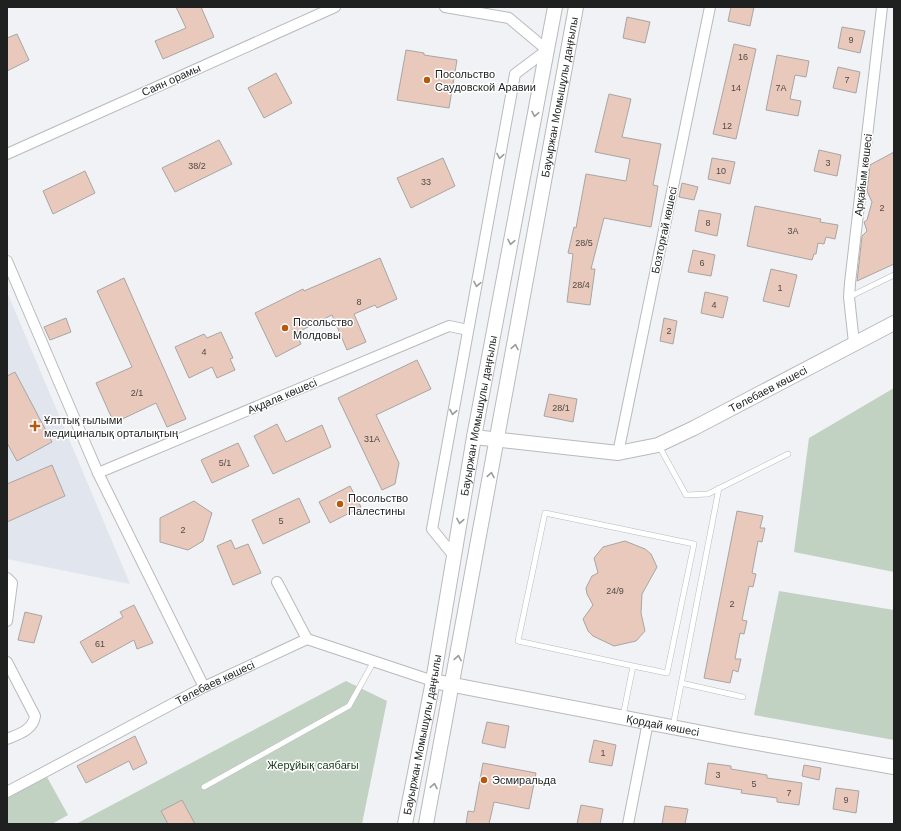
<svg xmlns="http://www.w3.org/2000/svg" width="901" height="831" viewBox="0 0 901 831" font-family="Helvetica,sans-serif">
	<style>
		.built { fill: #e0e5ee }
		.green { fill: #c1d2c2 }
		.building { fill: #e8c9bb; stroke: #a8a5a4 }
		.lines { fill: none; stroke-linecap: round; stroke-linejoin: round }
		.lane-casing { stroke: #b8babc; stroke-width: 6 }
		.street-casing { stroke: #b8babc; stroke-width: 12 }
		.secondary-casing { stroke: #b8babc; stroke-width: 16 }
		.lane { stroke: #fff; stroke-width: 5 }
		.street { stroke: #fff; stroke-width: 10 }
		.secondary { stroke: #fff; stroke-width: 14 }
		.oneway { stroke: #9a9b9b }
		.poi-dot { fill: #b7590c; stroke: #fff; stroke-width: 1.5 }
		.labels { text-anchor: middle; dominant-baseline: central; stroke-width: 3; stroke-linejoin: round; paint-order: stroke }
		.number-label { font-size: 9px; fill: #514a47 }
		.poi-label { font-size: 11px; fill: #1f2020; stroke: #fff; text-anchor: start }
		.street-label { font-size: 11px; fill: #1f2020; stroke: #fff }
		.park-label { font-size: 11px; fill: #143918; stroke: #fff }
	</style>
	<rect width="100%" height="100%" fill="#f1f2f5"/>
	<path class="built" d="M7 292 130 584 7 559Z"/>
	<path class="green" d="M894 388V572L794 552 809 438Z
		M779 591 894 610V740L754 715Z
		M346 681 387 701 362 824H76Z
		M47 777 68 815 52 824H7V798Z"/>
	<path class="building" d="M176 7H201L214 37 163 59 155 41 186 28Z
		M731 7H754L750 26 728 21Z
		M627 17 650 22 645 43 623 38Z
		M842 27 865 31 860 53 838 48Z
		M17 34 29 60 7 71V38Z
		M734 44 756 49 736 139 713 134Z
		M406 50 424 53V55L457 60 449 108 397 100Z
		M777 55 809 61 806 77 795 75 790 99 801 101 798 116 766 110Z
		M838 67 860 72 856 93 833 88Z
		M276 73 292 103 264 118 248 88Z
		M609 94 631 99 622 137 661 144 653 185 658 186 651 227 604 218 591 269H595L590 305 567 302 573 254 568 253 574 227 576 228 586 174 626 181 630 159 595 152Z
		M219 140 232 164 175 192 162 168Z
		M819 150 841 155 837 176 814 171Z
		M894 152V264L857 281 862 236 867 231 864 222 867 220 872 202 867 191 870 165Z
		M443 158 455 186 411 208 397 178Z
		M712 158 735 162 730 184 708 179Z
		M85 171 95 193 53 214 43 191Z
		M682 183 698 187 694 200 679 197Z
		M755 206 821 219 820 222 838 225 835 239 826 237 824 244 818 243 816 254H814L812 260 747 246Z
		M699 210 721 214 717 236 695 231Z
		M693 250 715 255 711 276 688 272Z
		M380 258 397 299 377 308 375 305 354 314 366 342 347 350 332 315 296 333 301 344 276 357 255 313 303 289 304 291Z
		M771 269 797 275 789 307 763 301Z
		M124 278 186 419 167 427 156 403 114 423 96 383 132 367 97 291Z
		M705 292 728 297 723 318 701 313Z
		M66 318 71 332 50 340 44 327Z
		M664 318 677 321 673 344 660 341Z
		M221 332 233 358 230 359 235 370 217 378 212 367 189 378 175 347 204 334 207 338Z
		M417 360 431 389 376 415 399 463 395 484 382 490 338 398Z
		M15 372 52 442 17 461 7 443V376Z
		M549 394 577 399 573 422 544 416Z
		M277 424 286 442 322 425 331 447 273 474 254 436Z
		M238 443 249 466 212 483 201 460Z
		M52 465 65 496 7 522V484Z
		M350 486 361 507 330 523 319 502Z
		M299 498 310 522 263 544 252 520Z
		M194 501 212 513 203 541 188 550 160 542V518Z
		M737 511 763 516 760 528H765L762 542 758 541 752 573 756 574 753 587 749 586 742 620 747 621 744 634 740 633 735 659H741L738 672 733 670 730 683 704 678Z
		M231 540 235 549 248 544 261 573 233 585 217 546Z
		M625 541 645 549 651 554 657 567 642 594 641 613 645 631 636 641 614 646 593 636 588 631 583 619 593 605 587 594 586 588 592 576 598 573 594 558 603 547Z
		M134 605 153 643 137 649 134 640 92 663 80 642 123 617 120 612Z
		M25 612 42 616 34 643 18 640Z
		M487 722 509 726 505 748 482 743Z
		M135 736 147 763 133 770 129 761 86 783 77 766Z
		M594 740 616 745 612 766 589 762Z
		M483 763 536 773 529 809 494 802 489 824H466L468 811 474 812Z
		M708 763 731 766V769L767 775V778L802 783 799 805 777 802V798L741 793 742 790 705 784Z
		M804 765 821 768 819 780 802 776Z
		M836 788 859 791 856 813 833 809Z
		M182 800 195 824H168L161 811Z
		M581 805 603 809 600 824H577Z
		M665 806 688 809 685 824H662Z"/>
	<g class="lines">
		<defs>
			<path id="lane" d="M849 297 894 275
				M659 446 686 495 708 494 788 454
				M681 683 743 697
				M623 716 633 666 667 673 694 544 545 513 518 641 633 666
				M673 726 719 488
				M204 787 349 706 374 661"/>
			<g id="street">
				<path d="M445 7 509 18 547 50 515 74 432 529 454 556"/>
				<path d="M7 154 335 7"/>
				<path d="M7 261 98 473 204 687"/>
				<path d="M854 343 849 297 850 283 882 7"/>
				<path d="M618 453 710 7"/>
				<path d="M98 473 449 326 468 330"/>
				<path d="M7 578 12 583 7 621"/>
				<path d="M277 582 307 639"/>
				<path d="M7 662 35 716C33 730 19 734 7 739"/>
				<path id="s1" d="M7 792 204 687 307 639 433 681"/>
				<path d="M628 824 648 722"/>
			</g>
			<g id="secondary">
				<path id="s2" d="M474 437 618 453 658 445 694 428 894 323"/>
				<path id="s3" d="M433 681 734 739 894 767"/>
				<path id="s4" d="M405 824 433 681 474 437 555 7"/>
				<path id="s5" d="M426 824 576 7"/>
			</g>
		</defs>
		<use href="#lane" class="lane-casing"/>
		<use href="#street" class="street-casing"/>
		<use href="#secondary" class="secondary-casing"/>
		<use href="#lane" class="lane"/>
		<use href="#street" class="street"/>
		<use href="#secondary" class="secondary"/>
	</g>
	<defs><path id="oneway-chevron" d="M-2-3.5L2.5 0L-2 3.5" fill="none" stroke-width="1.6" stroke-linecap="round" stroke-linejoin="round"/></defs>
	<g class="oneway">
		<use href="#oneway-chevron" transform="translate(535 114) rotate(101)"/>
		<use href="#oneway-chevron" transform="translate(500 156) rotate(100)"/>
		<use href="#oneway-chevron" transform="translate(511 242) rotate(101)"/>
		<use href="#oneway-chevron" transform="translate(477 284) rotate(100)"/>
		<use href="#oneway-chevron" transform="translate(515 347) rotate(-80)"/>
		<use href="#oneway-chevron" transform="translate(453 412) rotate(100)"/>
		<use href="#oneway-chevron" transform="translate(491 475) rotate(-80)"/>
		<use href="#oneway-chevron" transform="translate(460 521) rotate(100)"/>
		<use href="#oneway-chevron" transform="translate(458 658) rotate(-80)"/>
		<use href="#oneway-chevron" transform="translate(434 786) rotate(-79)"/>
	</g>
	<g class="poi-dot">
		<circle cx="427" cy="80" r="4"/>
		<circle cx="285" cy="328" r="4"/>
		<path d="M33 420h4v4h4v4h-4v4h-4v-4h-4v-4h4z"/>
		<circle cx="340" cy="504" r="4"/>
		<circle cx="484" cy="780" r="4"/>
	</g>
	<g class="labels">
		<g class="number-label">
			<text x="851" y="40">9</text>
			<text x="743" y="57">16</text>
			<text x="847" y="80">7</text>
			<text x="736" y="88">14</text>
			<text x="781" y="88">7А</text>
			<text x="727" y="126">12</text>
			<text x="828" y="163">3</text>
			<text x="197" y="166">38/2</text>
			<text x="721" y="171">10</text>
			<text x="426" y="182">33</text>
			<text x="882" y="208">2</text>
			<text x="708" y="223">8</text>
			<text x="793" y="231">3А</text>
			<text x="584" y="243">28/5</text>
			<text x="702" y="263">6</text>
			<text x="581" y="285">28/4</text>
			<text x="780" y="288">1</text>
			<text x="359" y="302">8</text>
			<text x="714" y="305">4</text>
			<text x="669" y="331">2</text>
			<text x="204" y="352">4</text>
			<text x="137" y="393">2/1</text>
			<text x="561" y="408">28/1</text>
			<text x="372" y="439">31А</text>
			<text x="225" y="463">5/1</text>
			<text x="281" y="521">5</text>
			<text x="183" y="530">2</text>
			<text x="615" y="591">24/9</text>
			<text x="732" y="604">2</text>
			<text x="100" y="644">61</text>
			<text x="603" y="753">1</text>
			<text x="718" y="775">3</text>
			<text x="754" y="784">5</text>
			<text x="789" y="793">7</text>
			<text x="846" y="800">9</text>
		</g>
		<g class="poi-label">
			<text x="435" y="74">Посольство<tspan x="435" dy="13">Саудовской Аравии</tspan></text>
			<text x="293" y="322">Посольство<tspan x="293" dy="13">Молдовы</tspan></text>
			<text x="44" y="420">Ұлттық ғылыми<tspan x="44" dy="13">медициналық орталықтың</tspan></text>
			<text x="348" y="498">Посольство<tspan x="348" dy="13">Палестины</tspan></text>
			<text x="492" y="780">Эсмиральда</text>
		</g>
		<g class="street-label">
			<text transform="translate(171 80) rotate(-24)">Саян орамы</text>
			<text stroke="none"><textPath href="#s5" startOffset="739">Бауыржан Момышұлы даңғылы</textPath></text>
			<text transform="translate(863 175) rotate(-83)">Арқайым көшесі</text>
			<text transform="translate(664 230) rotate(-78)">Бозторғай көшесі</text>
			<text stroke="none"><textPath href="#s2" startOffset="309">Төлебаев көшесі</textPath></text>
			<text transform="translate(282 396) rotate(-23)">Ақдала көшесі</text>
			<text stroke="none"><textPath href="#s4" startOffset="415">Бауыржан Момышұлы даңғылы</textPath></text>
			<text stroke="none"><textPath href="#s1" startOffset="235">Төлебаев көшесі</textPath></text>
			<text stroke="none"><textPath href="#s3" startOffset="234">Қордай көшесі</textPath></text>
			<text stroke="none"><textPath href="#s4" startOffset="91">Бауыржан Момышұлы даңғылы</textPath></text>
		</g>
		<g class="park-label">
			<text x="313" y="765">Жерұйық саябағы</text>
		</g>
	</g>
	<rect width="901" height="831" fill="none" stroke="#1f2020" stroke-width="16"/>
</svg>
